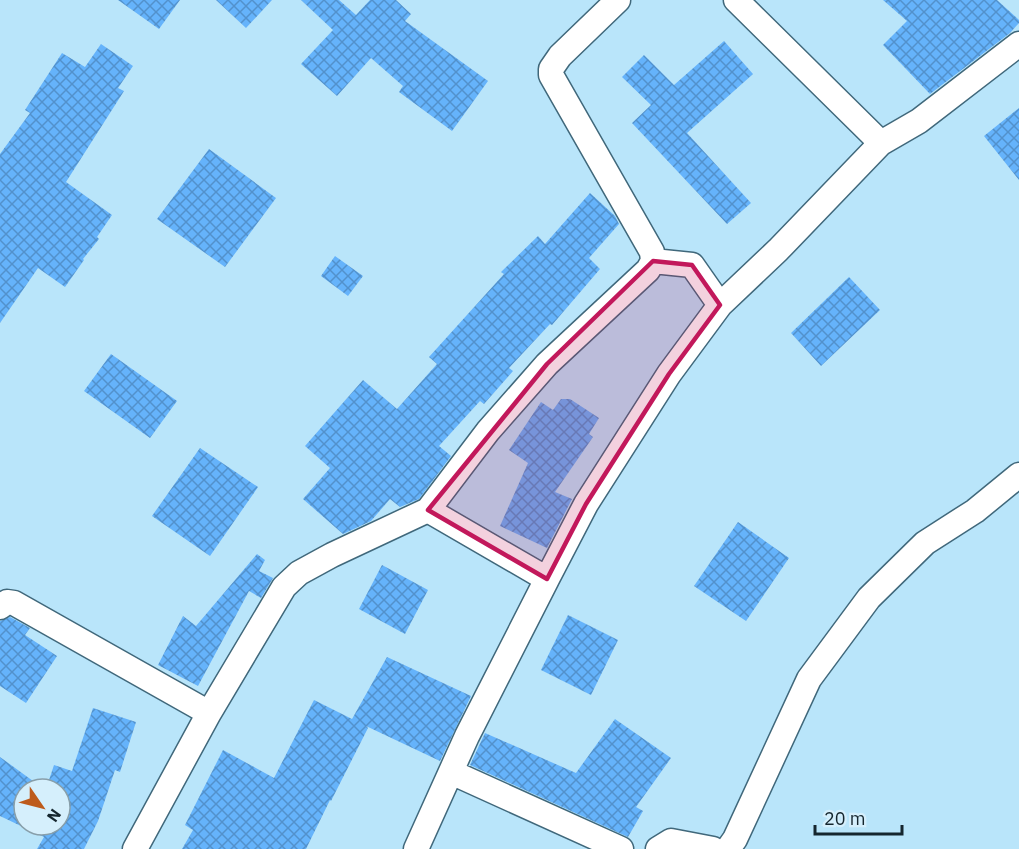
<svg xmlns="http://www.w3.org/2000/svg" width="1019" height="849" viewBox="0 0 1019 849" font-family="'IBM Plex Sans',sans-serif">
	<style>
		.building { fill: url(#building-cross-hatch) }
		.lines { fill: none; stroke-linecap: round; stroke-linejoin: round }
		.minor-casing { stroke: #40687b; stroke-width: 27 }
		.minor { stroke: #fff; stroke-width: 24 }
		.marked { fill: #c2185b; fill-opacity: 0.2; stroke: #c2185b; stroke-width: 4.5; stroke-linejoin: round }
	</style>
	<defs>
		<pattern id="building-cross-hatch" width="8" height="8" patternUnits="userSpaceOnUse" patternTransform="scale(1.5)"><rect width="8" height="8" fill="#65b3fb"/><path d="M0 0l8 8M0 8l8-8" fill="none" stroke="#5291cc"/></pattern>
	</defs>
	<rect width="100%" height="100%" fill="#b9e5fa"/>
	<path class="building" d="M118 0H180L159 29Z
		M216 0H272L246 28Z
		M301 0H339L356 15 370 0H396L411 14 405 21 488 81 452 131 399 92 403 86 371 58 337 96 301 64 333 30Z
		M883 0H997L1019 20V23L1010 33 930 94 883 45 907 21Z
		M724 41 753 74 687 133 751 203 727 224 632 123 651 105 622 77 644 55 674 85Z
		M101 44 133 66 118 88 124 91 66 182 112 215 97 237 99 239 83 259 84 260 65 287 38 268 0 323V154L30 113 25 110 62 53 85 67Z
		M1019 108V180L984 136Z
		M209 149 276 198 225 267 157 219Z
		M590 193 615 216 619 224 589 258 600 269 552 325 550 324 509 368 513 371 484 404 480 401 439 446 451 456 419 499 400 507 390 499 371 521 343 534 303 499 330 468 305 446 363 380 397 409 437 364 429 357 504 274 501 272 538 236 545 244Z
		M335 256 363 276 348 296 321 276Z
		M849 277 880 310 821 366 791 333Z
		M111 354 177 401 150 438 84 391Z
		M561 399H570L599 418 589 434 593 437 555 492 572 499 547 548 500 526 528 463 509 450 541 402 553 410Z
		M200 448 258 487 210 556 152 516Z
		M738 522 789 558 746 621 694 586Z
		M257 554 265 560 259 571 273 578 261 598 249 591 198 686 158 665 183 616 196 626Z
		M382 565 428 590 405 634 359 609Z
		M568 615 618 640 591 695 541 670Z
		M10 617 30 628 25 635 57 656 26 703 0 686V621Z
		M387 657 471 696 440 761 366 726 368 728 331 801 330 800 306 849H182L193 830 185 825 223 750 274 778 314 700 352 719Z
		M93 708 136 722 120 772 115 770 98 821 84 849H37L44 837 0 816V757L44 789H24V825H60V789H46L54 765 72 771Z
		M615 719 671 758 636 807 643 811 628 837 470 765 485 733 576 773Z"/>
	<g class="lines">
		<defs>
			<path id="minor" d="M736 0 881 143
				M653 261 692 265 720 305
				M547 579 586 504 669 374 720 305 778 250 881 143 919 121 1019 44
				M0 607 7 602 14 603 209 713
				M451 772 621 849
				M135 849 209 713 284 587 299 573 332 555 428 510 488 431 547 364 648 270 653 261 652 252 551 75V69L560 56 618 0
				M416 849 467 736 547 579 428 510
				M658 849 671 841 713 849
				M728 849 735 839 809 679 869 598 925 543 975 511 1019 475"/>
		</defs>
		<use href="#minor" class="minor-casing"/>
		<use href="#minor" class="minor"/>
	</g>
	<path class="marked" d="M653 261 692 265 720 305 669 374 586 504 547 579 428 510 547 364Z"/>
	<g transform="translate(42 807) rotate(125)"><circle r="28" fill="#d5effc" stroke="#889faa" stroke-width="1.5"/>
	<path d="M0-4.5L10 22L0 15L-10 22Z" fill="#bd5b1c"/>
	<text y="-9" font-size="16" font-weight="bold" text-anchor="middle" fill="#15262e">N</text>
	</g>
	<path d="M815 825v9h87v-9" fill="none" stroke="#15262e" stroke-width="3"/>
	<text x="824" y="825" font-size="18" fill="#15262e" stroke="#d5effc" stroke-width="4.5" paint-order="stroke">20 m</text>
</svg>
